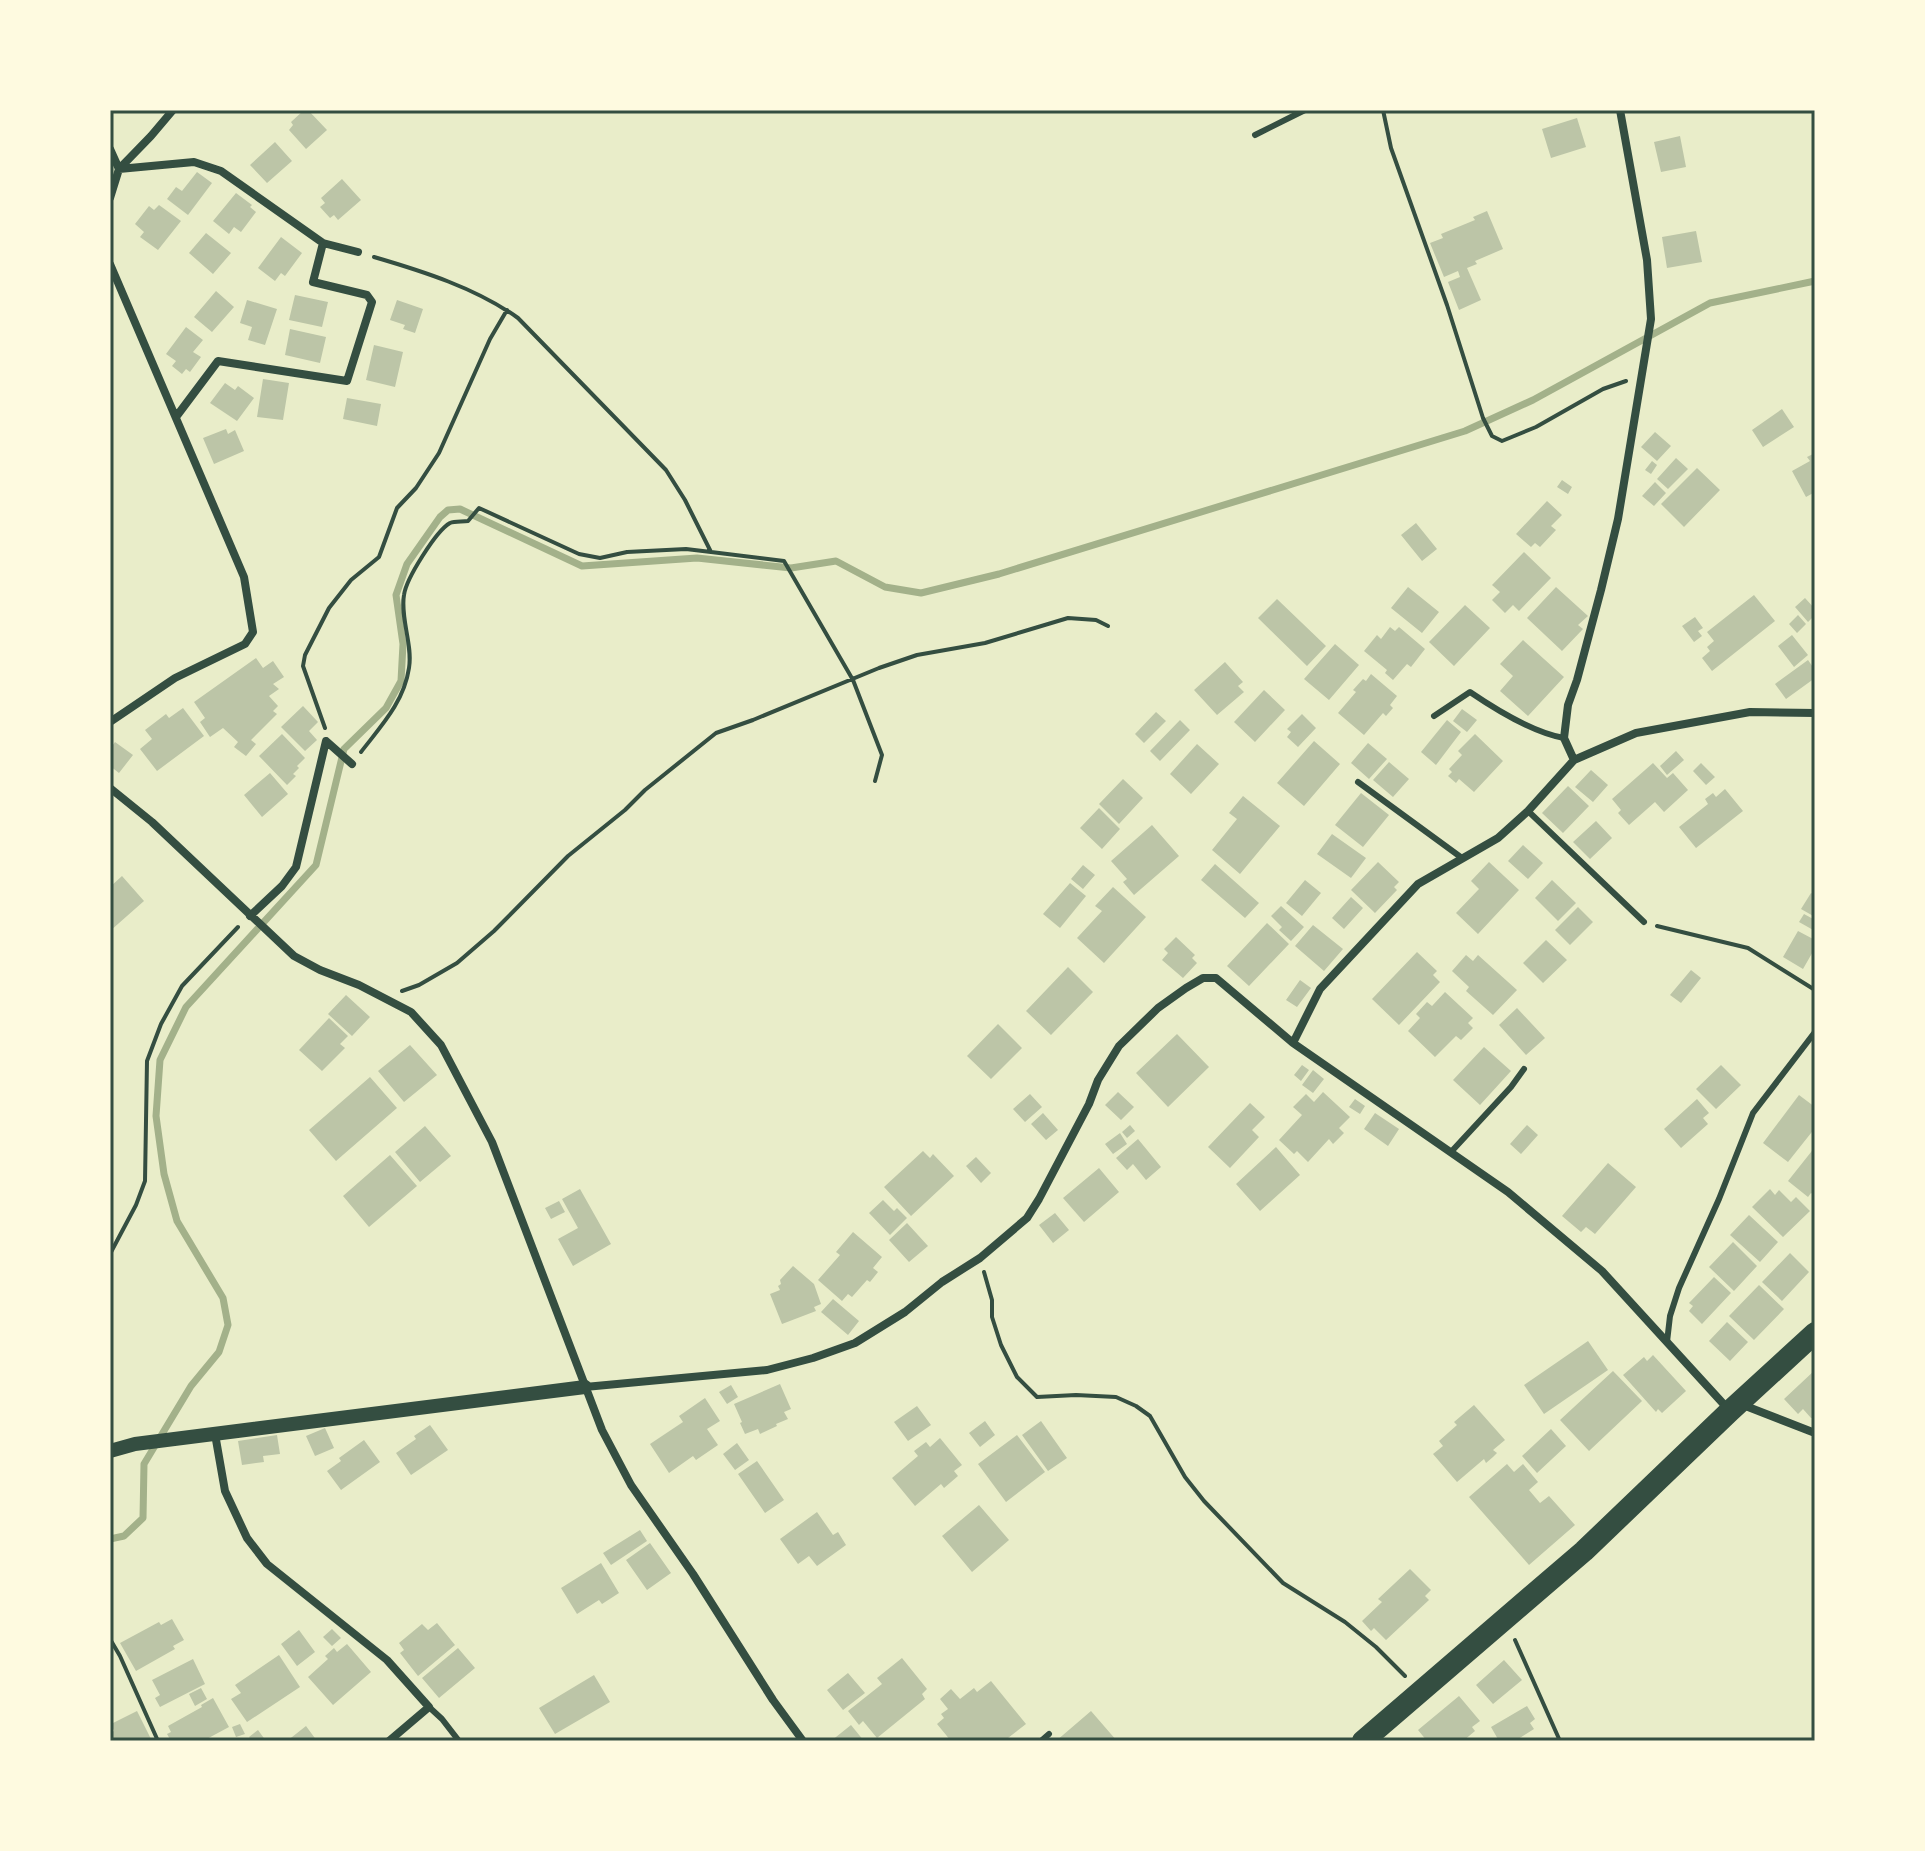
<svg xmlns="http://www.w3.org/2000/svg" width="1925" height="1851" viewBox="0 0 1925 1851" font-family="Roboto,sans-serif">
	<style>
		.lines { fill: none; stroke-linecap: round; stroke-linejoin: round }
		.stream { stroke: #a3b18a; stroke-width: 7 }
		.building { fill: #bcc5a7 }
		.path { stroke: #344e41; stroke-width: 4 }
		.service { stroke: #344e41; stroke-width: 6 }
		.minor { stroke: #344e41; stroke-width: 8 }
		.tertiary { stroke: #344e41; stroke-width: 14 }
		.trunk { stroke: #344e41; stroke-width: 22 }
		.neatline { fill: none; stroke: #344e41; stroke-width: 3 }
	</style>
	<rect width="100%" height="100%" fill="#e9edc9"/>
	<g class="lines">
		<path class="stream" d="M110 1539 124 1536 143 1518 144 1464 191 1386 219 1352 228 1325 223 1298 177 1221 164 1174 156 1116 160 1060 186 1007 316 865 344 749 386 708 401 681 403 644 396 595 407 564 440 517 448 510 460 509 582 566 697 558 791 568 836 561 885 587 921 593 999 574 1465 431 1533 400 1710 303 1815 281"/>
	</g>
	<path class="building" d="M304 110H308L327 130 306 149 289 130 293 125 291 122Z
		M1577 118 1586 147 1551 158 1542 129Z
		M1680 136 1686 167 1661 172 1654 142Z
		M275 142 292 161 267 183 250 165Z
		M197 172 212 183 188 215 167 199 176 187 182 191Z
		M342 179 361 200 338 220 334 215 330 218 320 207 325 203 321 198Z
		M236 193 252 205 250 207 256 212 241 232 234 227 229 234 213 221Z
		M159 205 181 221 158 250 140 237 144 232 135 224 149 206 154 210Z
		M1487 211 1503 249 1475 261 1477 264 1467 268 1481 300 1459 310 1448 282 1460 277 1458 271 1444 277 1430 243 1443 238 1441 234 1475 220 1473 217Z
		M1696 231 1702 262 1667 268 1662 237Z
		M206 233 231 253 213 274 189 253Z
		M281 237 302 253 285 276 281 273 275 281 258 268Z
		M216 291 234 307 212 332 194 317Z
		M295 295 328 302 322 327 289 320Z
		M247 300 277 309 265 345 248 340 252 327 240 323Z
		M397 300 423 309 415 333 403 329 405 325 390 320Z
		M186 327 203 340 193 352 201 357 190 372 186 369 182 374 172 366 176 361 166 354Z
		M290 329 326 337 320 363 285 355Z
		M374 345 403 352 395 387 366 380Z
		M263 379 289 383 283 420 257 417Z
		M225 383 235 390 238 386 254 398 237 421 210 403Z
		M347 398 381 404 377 426 343 419Z
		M1782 409 1794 427 1763 447 1752 430Z
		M226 429 228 434 235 430 244 451 214 464 203 438Z
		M1655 432 1671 446 1657 461 1641 447Z
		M1815 453V492L1806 497 1792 471 1810 461 1807 457Z
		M1676 458 1688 469 1668 489 1657 479Z
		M1652 461 1657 465 1651 474 1645 470Z
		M1697 468 1720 490 1684 527 1661 504Z
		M1562 480 1572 487 1568 494 1557 487Z
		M1655 482 1666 493 1654 506 1642 496Z
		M1547 501 1562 515 1551 526 1556 530 1540 547 1535 543 1531 547 1516 534Z
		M1416 523 1437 549 1422 561 1401 535Z
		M1524 552 1551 578 1519 611 1513 605 1505 613 1492 600 1500 592 1492 585Z
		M1408 587 1439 612 1422 633 1391 608Z
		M1556 587 1588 616 1578 625 1583 629 1562 651 1527 618Z
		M1754 595 1775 621 1712 671 1702 658 1710 651 1707 647 1714 641 1707 632Z
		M1805 598 1815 609V615L1808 622 1795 607Z
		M1277 599 1326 646 1307 666 1258 618Z
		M1465 605 1490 628 1454 666 1429 642Z
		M1798 615 1806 624 1797 633 1789 624Z
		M1695 617 1703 628 1698 631 1702 636 1694 642 1682 626Z
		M1390 627 1395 631 1399 627 1425 649 1411 667 1407 664 1393 680 1385 673 1387 670 1364 651 1377 635 1381 639Z
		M1792 635 1808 655 1794 667 1778 646Z
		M1523 640 1564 677 1528 716 1500 691 1513 676 1500 664Z
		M1335 644 1359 665 1329 700 1304 679Z
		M256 658 263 668 273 661 284 677 273 684 279 689 269 696 278 706 273 711 277 714 251 740 256 744 246 756 234 747 238 742 223 728 210 737 200 722 205 718 194 702Z
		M1808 660 1815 670V678L1786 699 1775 684Z
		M1225 662 1243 682 1238 686 1244 692 1217 715 1194 690Z
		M1371 674 1397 696 1390 705 1393 708 1386 716 1383 713 1364 735 1338 713 1356 692 1353 690 1363 679 1366 681Z
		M1264 690 1285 710 1255 742 1234 722Z
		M303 706 318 722 309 731 317 740 305 751 281 727Z
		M183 708 204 736 157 771 140 749 152 739 145 730 166 714 169 718Z
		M1462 709 1477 720 1467 732 1453 721Z
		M1156 712 1166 721 1144 743 1135 734Z
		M1302 714 1316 728 1298 747 1287 737 1291 732 1287 729Z
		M1180 720 1190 730 1160 761 1150 751Z
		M1447 720 1461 732 1436 765 1421 752Z
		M282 734 305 758 297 766 299 768 293 774 296 776 287 785 259 756Z
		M1475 734 1503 761 1474 792 1459 779 1456 783 1448 776 1452 772 1449 769 1462 755 1458 751Z
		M1314 741 1340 764 1304 806 1277 783Z
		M115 742 133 755 119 773 110 766V749Z
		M1368 743 1387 759 1369 779 1351 763Z
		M1197 744 1219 764 1191 794 1170 774Z
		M1676 751 1684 760 1667 775 1660 766Z
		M1389 762 1409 779 1393 797 1373 780Z
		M1653 763 1667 778 1673 773 1688 790 1664 812 1655 802 1629 825 1618 813 1621 810 1612 799Z
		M1701 763 1715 777 1706 785 1693 771Z
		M1591 770 1608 785 1593 802 1575 787Z
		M270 773 288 794 262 817 244 795Z
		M1123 779 1143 798 1119 824 1099 804Z
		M1568 786 1589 806 1563 833 1542 813Z
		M1725 789 1743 811 1696 848 1679 827 1708 804 1705 799 1713 793 1716 797Z
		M1361 793 1389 815 1363 847 1335 825Z
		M1243 796 1280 826 1240 874 1212 850 1237 819 1229 813Z
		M1099 808 1120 829 1102 849 1080 828Z
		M1596 821 1612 838 1590 859 1573 842Z
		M1152 825 1179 856 1134 895 1123 882 1127 879 1111 861Z
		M1332 834 1366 858 1351 878 1317 854Z
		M1523 845 1543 863 1528 879 1508 861Z
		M1378 862 1399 882 1394 887 1397 890 1375 913 1351 890Z
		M1489 862 1519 890 1478 934 1456 913 1479 889 1471 881Z
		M1215 864 1259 903 1245 918 1201 880Z
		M1083 865 1095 875 1083 889 1071 879Z
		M122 876 144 901 110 931V887Z
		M1305 880 1321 893 1302 916 1286 903Z
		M1552 880 1576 903 1558 921 1535 898Z
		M1070 883 1086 896 1060 928 1043 914Z
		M1113 887 1146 917 1104 963 1077 938 1102 911 1095 906Z
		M1811 893 1815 895V917L1801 909Z
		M1351 897 1363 908 1344 929 1332 918Z
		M1281 906 1304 927 1291 941 1279 930 1282 927 1271 916Z
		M1578 907 1593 922 1570 945 1555 930Z
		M1804 914 1815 920V931L1799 922Z
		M1267 923 1289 944 1249 986 1227 966Z
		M1313 925 1343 949 1324 971 1295 946Z
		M1798 931 1815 940V948L1803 969 1783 957Z
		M1176 937 1195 955 1192 958 1197 963 1183 978 1162 960 1168 953 1164 949Z
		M1546 940 1567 960 1543 983 1523 963Z
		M1417 952 1437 971 1433 975 1440 982 1399 1025 1372 999Z
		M1466 955 1473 961 1478 955 1517 990 1493 1015 1466 991 1469 987 1452 971Z
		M1068 967 1093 992 1051 1035 1026 1011Z
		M1691 970 1701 978 1681 1003 1670 995Z
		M1300 980 1311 988 1297 1007 1286 1000Z
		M1445 992 1473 1018 1468 1023 1473 1028 1461 1040 1456 1036 1435 1057 1408 1031 1420 1018 1416 1014 1427 1002 1432 1006Z
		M346 995 370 1017 352 1036 328 1014Z
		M1517 1008 1545 1038 1526 1055 1499 1025Z
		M329 1018 348 1036 340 1044 345 1048 322 1071 299 1050Z
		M998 1024 1022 1048 991 1079 967 1056Z
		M1177 1034 1209 1067 1168 1107 1136 1073Z
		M410 1045 437 1075 404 1102 378 1071Z
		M1484 1047 1511 1071 1480 1105 1453 1080Z
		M1302 1065 1309 1070 1301 1081 1294 1075Z
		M1721 1065 1741 1085 1716 1109 1696 1089Z
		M1313 1070 1324 1079 1313 1093 1302 1085Z
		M370 1077 397 1108 336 1161 309 1130Z
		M1118 1092 1134 1107 1121 1120 1105 1105Z
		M1323 1092 1350 1117 1339 1128 1344 1133 1333 1144 1329 1139 1308 1162 1297 1151 1294 1154 1279 1140 1302 1115 1293 1107 1306 1094 1314 1102Z
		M1030 1094 1042 1107 1025 1122 1013 1109Z
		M1799 1095 1815 1107V1128L1788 1162 1763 1143Z
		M1355 1099 1365 1106 1360 1114 1349 1107Z
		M1697 1099 1709 1113 1703 1118 1708 1124 1681 1148 1664 1129Z
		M1250 1103 1265 1117 1252 1130 1259 1137 1230 1168 1208 1147Z
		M1043 1113 1058 1130 1046 1140 1031 1124Z
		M1375 1113 1399 1129 1388 1146 1364 1129Z
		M1130 1125 1135 1131 1127 1138 1122 1132Z
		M1527 1125 1538 1135 1521 1154 1510 1144Z
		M425 1126 451 1156 420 1182 395 1152Z
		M1120 1133 1127 1144 1113 1154 1105 1144Z
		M1138 1139 1161 1167 1146 1180 1133 1164 1127 1170 1116 1158Z
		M1276 1147 1300 1175 1260 1211 1236 1184Z
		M1815 1147V1195L1811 1193 1808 1197 1788 1181Z
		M923 1151 930 1158 933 1154 954 1176 911 1216 884 1187Z
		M390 1155 417 1186 369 1227 343 1196Z
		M976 1157 991 1173 981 1183 966 1166Z
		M1608 1163 1636 1187 1595 1234 1586 1227 1581 1232 1562 1216Z
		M1099 1168 1119 1192 1084 1222 1063 1198Z
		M580 1189 611 1244 573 1266 558 1239 578 1228 562 1199Z
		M1770 1189 1775 1195 1779 1190 1791 1202 1796 1197 1810 1211 1783 1237 1752 1207Z
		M883 1200 894 1211 897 1208 907 1218 890 1235 869 1213Z
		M559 1201 565 1212 551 1219 545 1208Z
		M1055 1213 1069 1230 1053 1243 1039 1225Z
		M1749 1215 1778 1242 1760 1262 1730 1235Z
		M907 1223 928 1246 909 1262 889 1240Z
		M853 1232 882 1257 873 1268 878 1272 870 1282 867 1280 852 1297 848 1294 842 1301 818 1280 840 1255 836 1252Z
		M1733 1242 1757 1266 1734 1291 1709 1267Z
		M1790 1253 1809 1272 1782 1301 1762 1282Z
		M793 1266 814 1284 821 1304 814 1307 816 1311 782 1324 770 1294 780 1290 778 1286 781 1284 780 1280Z
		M1714 1277 1731 1293 1702 1324 1689 1311 1693 1306 1689 1303Z
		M1759 1285 1784 1309 1754 1340 1729 1316Z
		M833 1299 859 1321 848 1335 821 1312Z
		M1727 1322 1748 1342 1730 1361 1709 1341Z
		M1588 1341 1608 1370 1544 1414 1524 1385Z
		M1653 1355 1686 1391 1662 1413 1658 1409 1656 1412 1623 1375 1644 1357 1647 1361Z
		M1815 1370V1418H1811L1803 1409 1798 1414 1784 1399Z
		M1613 1371 1642 1401 1589 1451 1560 1420Z
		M780 1384 791 1409 784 1412 788 1419 776 1424 777 1426 760 1434 758 1429 745 1434 740 1423 742 1422 734 1404Z
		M731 1385 738 1397 727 1404 719 1392Z
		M705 1398 720 1421 707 1429 718 1445 696 1460 693 1456 669 1473 650 1444 683 1422 679 1416Z
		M1474 1405 1505 1440 1493 1450 1497 1453 1493 1457 1486 1463 1484 1459 1457 1482 1433 1454 1443 1446 1439 1441 1457 1425 1454 1422Z
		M917 1406 931 1425 908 1441 894 1422Z
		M985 1421 995 1435 980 1447 969 1433Z
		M1041 1421 1067 1458 1048 1471 1022 1435Z
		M430 1425 448 1450 411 1475 396 1453 416 1439 414 1436Z
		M325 1428 334 1448 315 1456 306 1436Z
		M1551 1429 1566 1446 1537 1473 1522 1456Z
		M277 1435 280 1454 263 1456 264 1462 242 1465 238 1441Z
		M1017 1435 1045 1472 1006 1502 978 1464Z
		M940 1438 962 1465 954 1471 958 1476 944 1488 941 1484 915 1506 892 1478 918 1456 914 1451 926 1442 930 1447Z
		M364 1440 380 1462 341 1490 327 1471 341 1461 339 1458Z
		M737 1443 749 1460 735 1470 723 1454Z
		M757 1461 784 1500 765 1513 738 1474Z
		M1507 1464 1514 1472 1523 1464 1538 1482 1529 1490 1540 1503 1549 1496 1575 1525 1529 1565 1469 1497Z
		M979 1505 1009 1540 972 1572 942 1536Z
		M817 1512 833 1535 838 1532 846 1545 817 1566 809 1556 798 1564 780 1539Z
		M640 1530 647 1541 611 1565 603 1553Z
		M650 1543 671 1573 647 1590 626 1560Z
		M601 1563 619 1593 602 1604 599 1600 577 1614 561 1588Z
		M1410 1569 1431 1590 1425 1596 1429 1600 1386 1640 1374 1628 1371 1631 1362 1621 1382 1602 1378 1599Z
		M172 1619 184 1640 173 1646 175 1649 136 1671 120 1643 159 1622 161 1625Z
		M437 1623 455 1645 418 1676 400 1653 404 1650 399 1643 422 1624 428 1630Z
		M332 1629 341 1638 332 1646 323 1637Z
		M299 1630 315 1652 297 1666 281 1644Z
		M347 1644 371 1672 333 1705 308 1677 328 1659 325 1656 334 1648 337 1652Z
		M458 1648 475 1668 439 1698 422 1678Z
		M279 1655 300 1687 247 1722 231 1699 241 1693 235 1685Z
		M902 1658 927 1689 922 1694 925 1699 877 1738 863 1721 859 1725 848 1711 882 1684 877 1678Z
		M193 1659 205 1684 160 1707 155 1698 160 1695 152 1680Z
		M1504 1660 1522 1680 1493 1704 1476 1685Z
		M848 1673 865 1693 843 1710 827 1690Z
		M594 1675 610 1702 555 1734 539 1708Z
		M991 1681 1026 1724 1008 1738 1010 1741H951L937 1724 944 1718 941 1714 948 1709 940 1699 951 1689 960 1699 974 1688 977 1692Z
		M201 1688 207 1699 195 1706 189 1694Z
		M1459 1696 1480 1721 1472 1727 1475 1731 1463 1741 1458 1738 1455 1741H1427L1418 1730Z
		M213 1698 229 1727 203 1741H171L167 1734 171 1732 168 1726 202 1707 201 1705Z
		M1527 1706 1535 1719 1530 1723 1534 1729 1515 1741H1499L1491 1727Z
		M137 1711 152 1741H110V1733L114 1731 111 1724Z
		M1091 1711 1117 1741H1056Z
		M240 1724 245 1734 236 1737 232 1727Z
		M851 1725 864 1741H831Z
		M306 1726 317 1741H287Z
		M258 1730 266 1741H252L249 1737Z"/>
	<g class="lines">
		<path class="path" d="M1383 110 1391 148 1447 305 1483 418 1492 436 1502 441 1536 427 1603 389 1626 381
			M374 257C422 271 476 288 518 318L666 470 685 500 711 552 784 561 853 680 882 755 875 781
			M325 728 303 666 305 655 329 608 351 580 379 557 397 508 416 488 439 453 490 339 507 310
			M361 752C381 726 404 702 409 668 413 645 400 618 404 595 406 579 436 531 450 523 455 521 463 522 468 521L479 508 579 554 600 558 627 552 686 549 711 552
			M1657 926 1748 948 1815 990
			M402 991 419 985 457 963 494 931 568 856 625 810 645 790 716 733 753 720 879 668 917 655 985 643 1068 618 1096 620 1108 626
			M110 1254 136 1205 145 1181 147 1061 161 1024 182 986 238 927
			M984 1272 992 1300V1317L1001 1345 1017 1377 1037 1397 1076 1395 1116 1397 1136 1406 1150 1416 1185 1477 1204 1501 1283 1583 1345 1622 1376 1647 1405 1676
			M110 1639 120 1656 158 1741
			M1515 1640 1560 1741"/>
		<path class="service" d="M1255 135 1305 110
			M1434 716 1470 692C1495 709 1535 733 1564 738
			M1358 782 1462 858
			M1528 811 1644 922
			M1451 1152 1511 1087 1524 1069
			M1667 1342 1670 1316 1679 1288 1719 1199 1753 1113 1815 1032
			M429 1707 442 1719 459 1741
			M1041 1741 1049 1734"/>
		<path class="minor" d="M110 149 119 169
			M119 169 194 162 221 171 323 243 358 252
			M110 198 119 169 151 136 173 110
			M110 264 244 577 253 632 245 644 175 678 110 722
			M176 417 218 361 347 381 372 302 367 295 313 282 323 243
			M1574 760 1564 738 1568 705 1577 680 1601 590 1618 519 1651 319 1647 260 1620 110
			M110 788 152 822 294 956 320 970 359 985 411 1012 441 1045 492 1142 602 1430 631 1485 693 1574 773 1700 803 1741
			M250 916 282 886 296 867 326 741 352 764
			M1293 1043 1320 989 1418 884 1498 838 1528 811 1574 760 1636 733 1750 712 1815 713
			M585 1387 767 1370 813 1358 855 1343 905 1312 942 1282 980 1258 1027 1218 1039 1199 1089 1104 1098 1080 1119 1046 1158 1008 1186 988 1203 978H1216L1293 1043 1508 1192 1602 1271 1729 1410
			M1743 1405 1815 1433
			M215 1434 225 1491 247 1538 267 1564 387 1660 429 1707 389 1741"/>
		<path class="tertiary" d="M110 1451 135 1444 585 1387"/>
		<path class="trunk" d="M1363 1741 1584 1551 1730 1411 1815 1333"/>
	</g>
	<rect width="1925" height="1851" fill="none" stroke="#fefae0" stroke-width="224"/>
	<rect x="112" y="112" width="1701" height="1627" class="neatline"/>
</svg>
